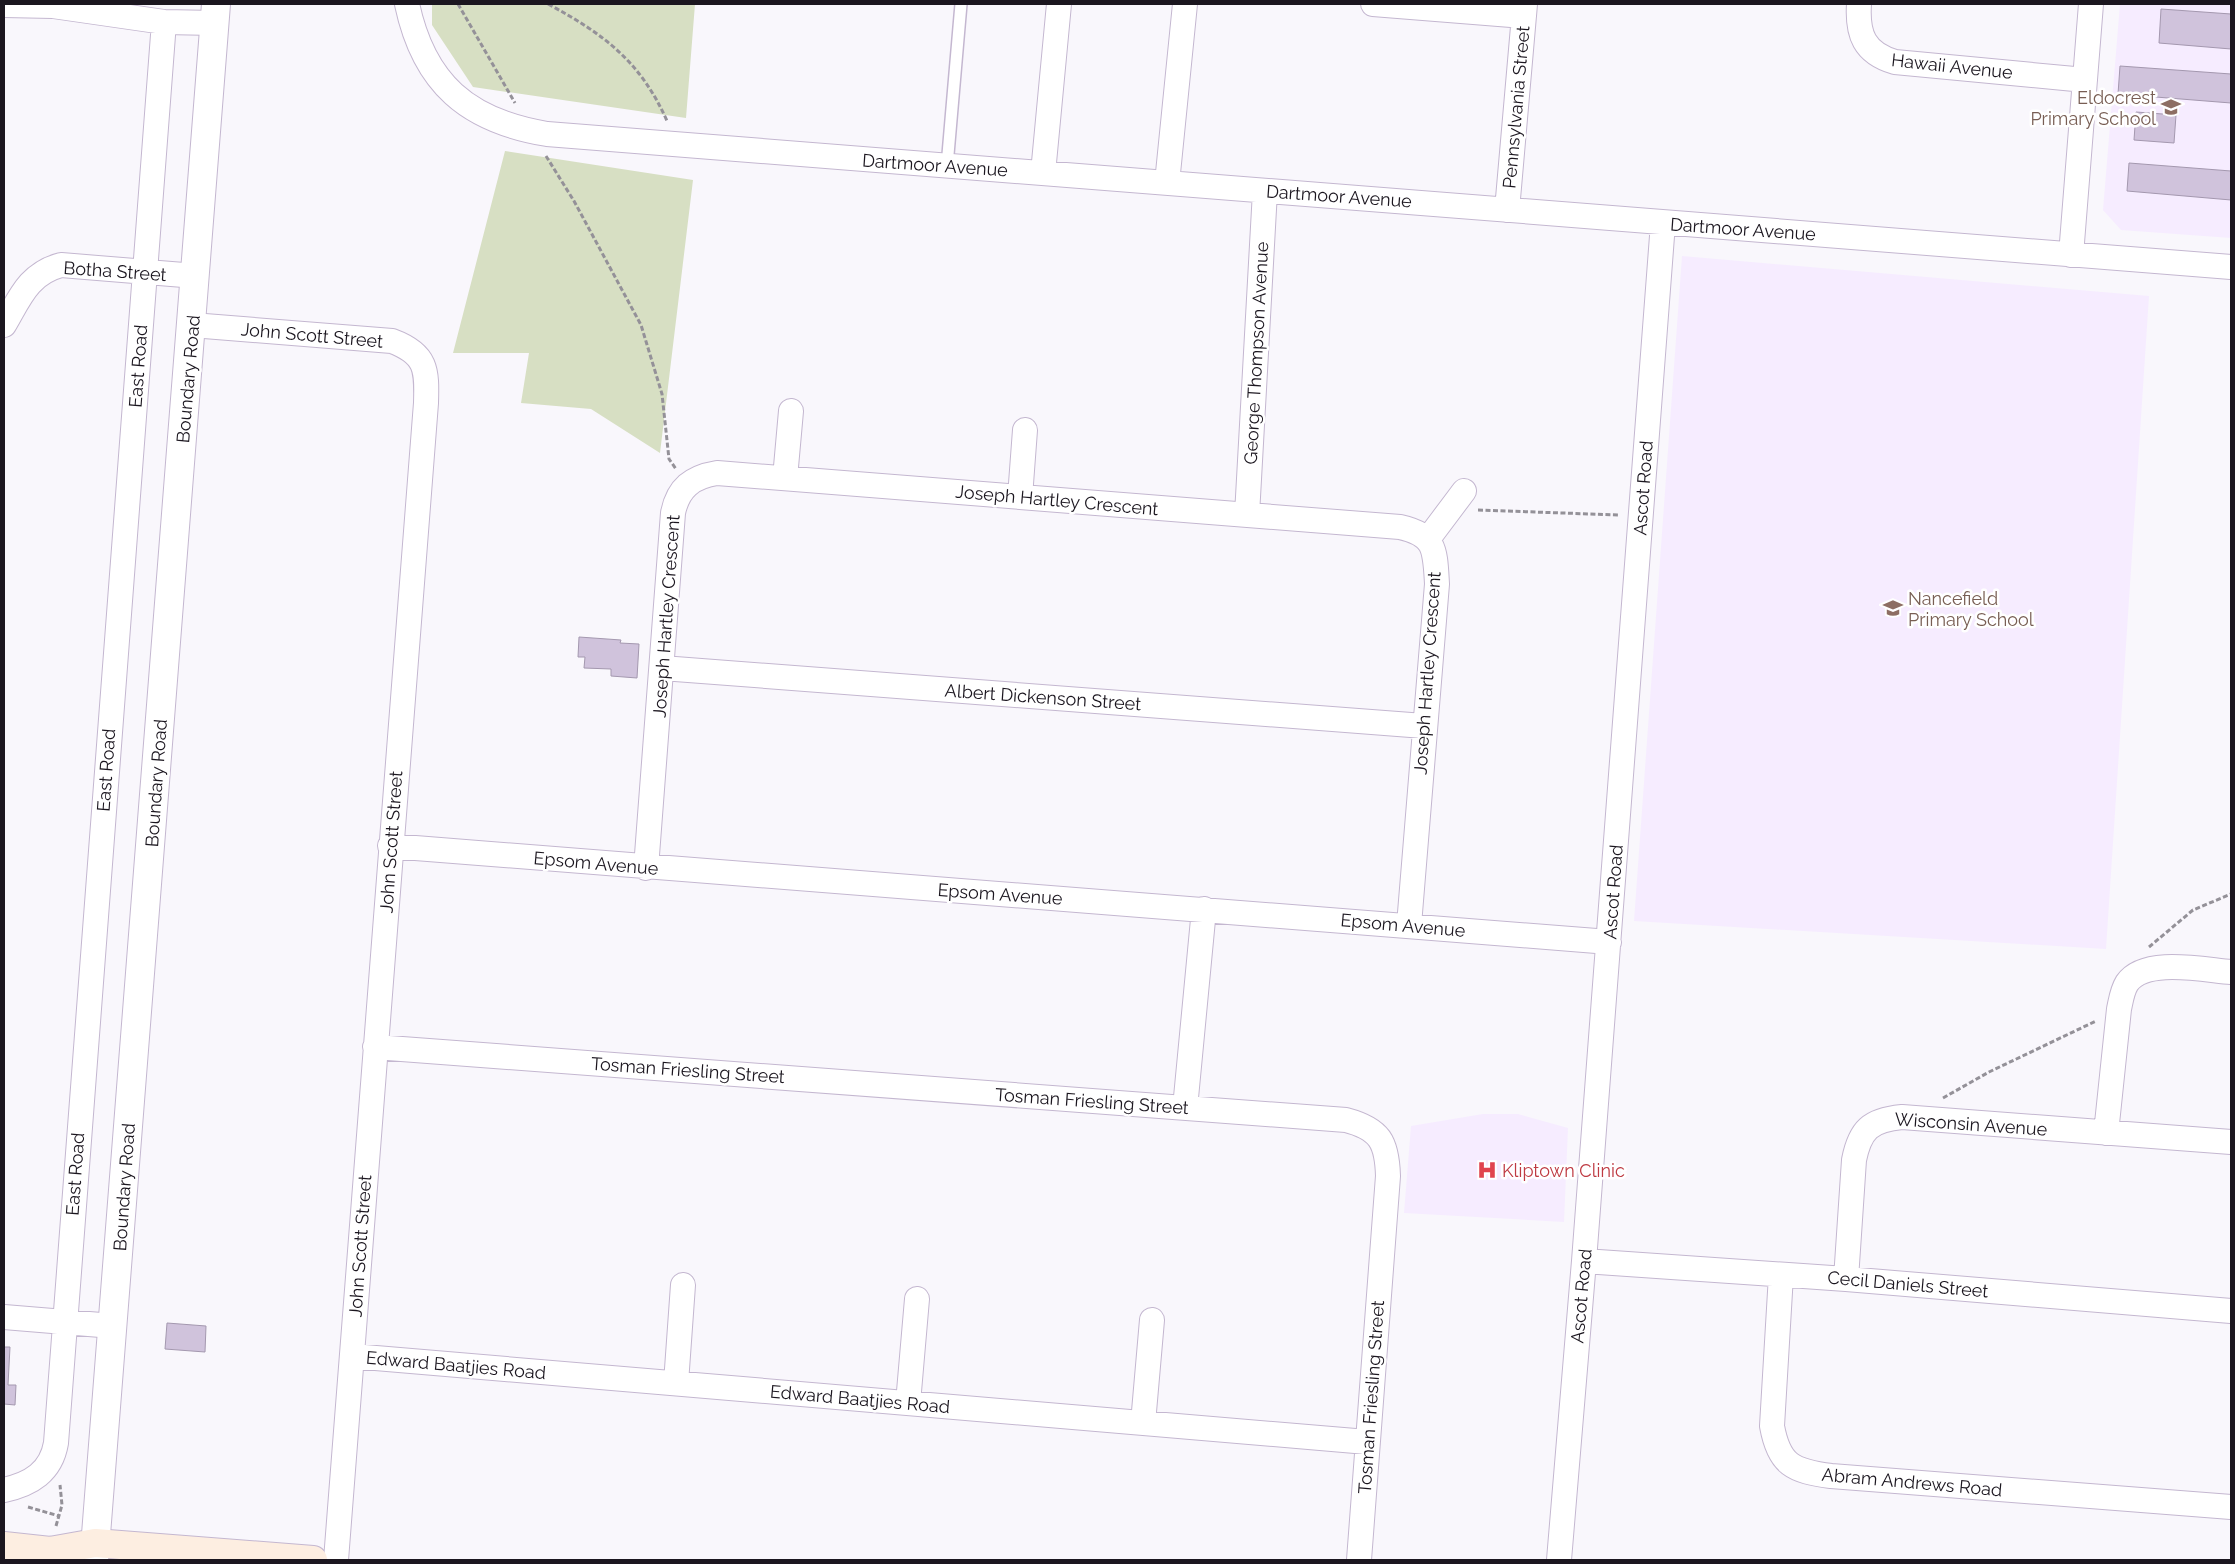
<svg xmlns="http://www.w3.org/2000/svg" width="2235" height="1564" viewBox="0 0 2235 1564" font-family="Raleway,sans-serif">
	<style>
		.built { fill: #f6ecff }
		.green { fill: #d7dfc3 }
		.building { fill: #d0c3dc; stroke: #a498af }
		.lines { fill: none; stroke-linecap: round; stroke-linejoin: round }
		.service-casing { stroke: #c4b7d0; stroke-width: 14 }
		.minor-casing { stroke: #c4b7d0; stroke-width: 26 }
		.tertiary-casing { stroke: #c4b7d0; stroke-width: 30 }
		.secondary-casing { stroke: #c4b7d0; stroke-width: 30 }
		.path { stroke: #949198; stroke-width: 3; stroke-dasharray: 5 2.5; stroke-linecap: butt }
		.service { stroke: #fff; stroke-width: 11 }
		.minor { stroke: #fff; stroke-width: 24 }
		.tertiary { stroke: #fff; stroke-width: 28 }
		.secondary { stroke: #fdeee1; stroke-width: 28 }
		.labels { text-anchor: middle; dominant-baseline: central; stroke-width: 5; stroke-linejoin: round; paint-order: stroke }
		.street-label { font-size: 18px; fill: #1b161f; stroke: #fff }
		.education-label { font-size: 18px; fill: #785e54; stroke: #fff; text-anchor: end }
		.health-label { font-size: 18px; fill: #be3a42; stroke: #fff; text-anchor: start }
	</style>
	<rect width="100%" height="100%" fill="#f9f7fc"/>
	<path class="built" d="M2120 4H2231V238L2121 230 2103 210Z
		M1682 256 2149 296 2106 949 1634 921Z
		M1483 1114H1518L1568 1128 1564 1222 1404 1213 1411 1126Z"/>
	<path class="green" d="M432 4H695L686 118 473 87 432 25Z
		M505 151 693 180 660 453 591 409 521 403 529 353H453Z"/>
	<path class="building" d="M2161 9 2231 14V49L2159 43Z
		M2120 66 2231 74V103L2118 94Z
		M2136 112 2176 115 2174 143 2134 140Z
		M2129 163 2231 171V200L2127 191Z
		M579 637 621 640 620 643 639 644 637 678 611 676V669L584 668 585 657H578Z
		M167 1323 206 1326 205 1352 165 1349Z
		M4 1347H10L8 1385H16L15 1405 4 1404Z"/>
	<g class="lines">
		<defs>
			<path id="service" d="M947 166 961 4"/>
			<path id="minor" d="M407 4C424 84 468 121 547 134L2231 267
				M1373 4 1524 16
				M1859 4C1857 34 1864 53 1895 62L2085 80
				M4 5 53 6 164 22 215 23
				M1043 173 1059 4
				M1167 183 1185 4
				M1507 210 1525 4
				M2071 255 2091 4
				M4 325C20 298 28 274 61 265L196 276
				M192 325 392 341C427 354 427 370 426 403L336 1560
				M785 478 791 411
				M1020 497 1025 430
				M1247 515 1265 191
				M1428 539 1464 491
				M662 668 1424 726
				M390 846 1609 942
				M646 868 673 513C678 488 692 477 717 473L1400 527C1436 535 1435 550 1437 584L1409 925
				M375 1047 1346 1120C1380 1129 1387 1142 1388 1176L1359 1560
				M1185 1108 1204 909
				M2106 1133 2119 1009C2121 1000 2122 991 2127 983 2145 957 2204 970 2231 972
				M1584 1261 1846 1279 2231 1311
				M1781 1275 1772 1426C1779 1465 1793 1471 1831 1476L2231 1507
				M1846 1279 1854 1160C1860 1130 1870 1120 1902 1117L2231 1142
				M4 1317 113 1326
				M352 1356 1367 1442
				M676 1383 683 1285
				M908 1403 917 1299
				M1143 1423 1152 1320
				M4 1490C31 1484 51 1472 56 1443L164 22
				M1559 1560 1584 1261 1663 223"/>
			<path id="tertiary" d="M94 1560 216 4"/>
			<path id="secondary" d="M4 1546 50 1551 95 1543 313 1560"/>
		</defs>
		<use href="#service" class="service-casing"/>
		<use href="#minor" class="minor-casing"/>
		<use href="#tertiary" class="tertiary-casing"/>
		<use href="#secondary" class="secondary-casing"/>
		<path class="path" d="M458 4 515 103
			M548 4C604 34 641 62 667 121
			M546 156 574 201 641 325 662 394 669 459 676 469
			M1478 510 1619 515
			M2149 947 2193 910 2231 894
			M1943 1098 1989 1072 2096 1021
			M28 1507 59 1516
			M56 1526 62 1505 60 1485"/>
		<use href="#service" class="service"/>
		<use href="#minor" class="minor"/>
		<use href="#tertiary" class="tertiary"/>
		<use href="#secondary" class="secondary"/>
	</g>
	<defs>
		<symbol id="school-bare" viewBox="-9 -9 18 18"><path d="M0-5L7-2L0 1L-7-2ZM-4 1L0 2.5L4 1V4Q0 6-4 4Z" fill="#8d6e63" stroke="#fff" stroke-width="2.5" paint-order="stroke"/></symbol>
		<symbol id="hospital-bare" viewBox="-9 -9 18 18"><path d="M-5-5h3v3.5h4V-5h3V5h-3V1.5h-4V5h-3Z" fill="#e0444e" stroke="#fff" stroke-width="2.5" paint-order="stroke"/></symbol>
	</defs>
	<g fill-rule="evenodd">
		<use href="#school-bare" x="2157" y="93" width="28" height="28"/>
		<use href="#school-bare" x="1879" y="594" width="28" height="28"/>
		<use href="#hospital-bare" x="1473" y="1156" width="28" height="28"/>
	</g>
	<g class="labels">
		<g class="street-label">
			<text transform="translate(1952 66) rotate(6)">Hawaii Avenue</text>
			<text transform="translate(1516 107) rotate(-85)">Pennsylvania Street</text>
			<text transform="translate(935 165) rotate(4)">Dartmoor Avenue</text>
			<text transform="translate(1339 196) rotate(4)">Dartmoor Avenue</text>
			<text transform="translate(1743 229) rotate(4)">Dartmoor Avenue</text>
			<text transform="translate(115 271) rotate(4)">Botha Street</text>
			<text transform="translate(312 335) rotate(5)">John Scott Street</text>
			<text transform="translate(1256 353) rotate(-87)">George Thompson Avenue</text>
			<text transform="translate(138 366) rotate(-86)">East Road</text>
			<text transform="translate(188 379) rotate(-85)">Boundary Road</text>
			<text transform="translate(1643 488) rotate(-86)">Ascot Road</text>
			<text transform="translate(1057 500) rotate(5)">Joseph Hartley Crescent</text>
			<text transform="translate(666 616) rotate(-86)">Joseph Hartley Crescent</text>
			<text transform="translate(1427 673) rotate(-86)">Joseph Hartley Crescent</text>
			<text transform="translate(1043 697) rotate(4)">Albert Dickenson Street</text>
			<text transform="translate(106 770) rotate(-86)">East Road</text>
			<text transform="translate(156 783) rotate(-86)">Boundary Road</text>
			<text transform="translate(391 842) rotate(-86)">John Scott Street</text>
			<text transform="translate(596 863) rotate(5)">Epsom Avenue</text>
			<text transform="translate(1613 892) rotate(-86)">Ascot Road</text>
			<text transform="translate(1000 894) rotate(4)">Epsom Avenue</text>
			<text transform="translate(1403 925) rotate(5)">Epsom Avenue</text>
			<text transform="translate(688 1070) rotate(4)">Tosman Friesling Street</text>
			<text transform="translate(1092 1101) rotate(4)">Tosman Friesling Street</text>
			<text transform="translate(1971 1124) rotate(4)">Wisconsin Avenue</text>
			<text transform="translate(75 1174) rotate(-86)">East Road</text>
			<text transform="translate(124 1187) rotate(-86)">Boundary Road</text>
			<text transform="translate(360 1246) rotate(-86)">John Scott Street</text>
			<text transform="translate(1908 1284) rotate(5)">Cecil Daniels Street</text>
			<text transform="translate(1581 1296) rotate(-85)">Ascot Road</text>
			<text transform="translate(456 1365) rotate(5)">Edward Baatjies Road</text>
			<text transform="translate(1371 1397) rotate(-86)">Tosman Friesling Street</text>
			<text transform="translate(860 1399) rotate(5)">Edward Baatjies Road</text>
			<text transform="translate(1912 1482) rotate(5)">Abram Andrews Road</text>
		</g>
		<g class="education-label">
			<text x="2156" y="97">Eldocrest<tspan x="2156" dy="21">Primary School</tspan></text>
			<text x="1908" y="598" text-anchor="start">Nancefield<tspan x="1908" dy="21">Primary School</tspan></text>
		</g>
		<g class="health-label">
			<text x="1502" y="1170">Kliptown Clinic</text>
		</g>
	</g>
	<rect width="2235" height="1564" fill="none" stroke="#1b161f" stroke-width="10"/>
</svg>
